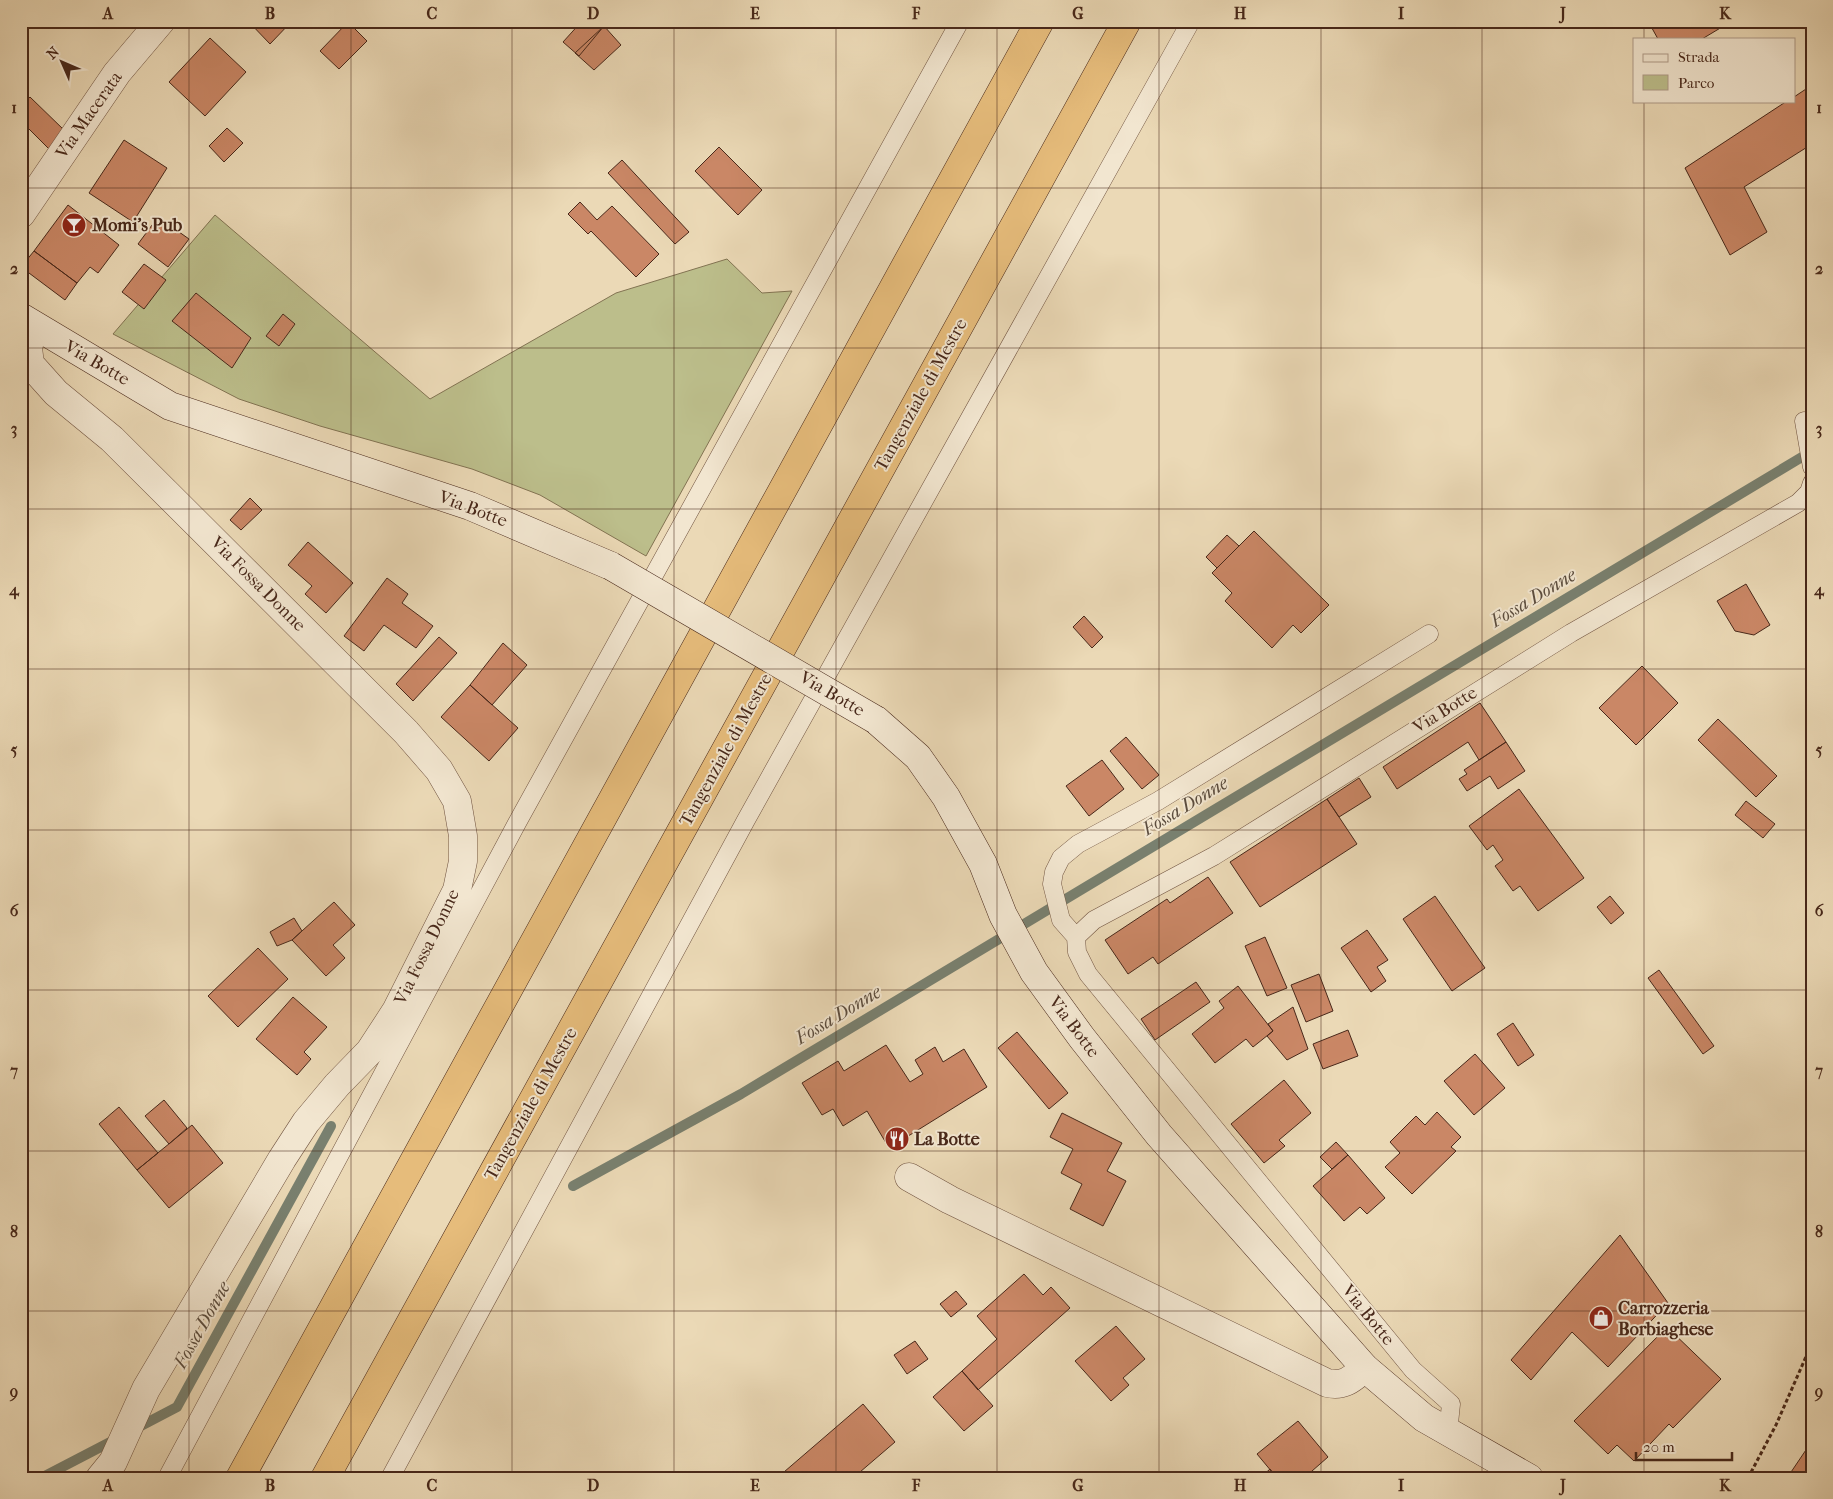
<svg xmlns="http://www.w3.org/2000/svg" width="1833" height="1499" viewBox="0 0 1833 1499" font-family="'IM FELL French Canon',serif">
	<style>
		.green { fill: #bcbe8b; stroke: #827352 }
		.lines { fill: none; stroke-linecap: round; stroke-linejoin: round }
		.stream { stroke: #79806f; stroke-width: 10 }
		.building { fill: #ca8766; stroke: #48281a }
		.lane-casing { stroke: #715441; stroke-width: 19 }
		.street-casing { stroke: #715441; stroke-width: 29 }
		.secondary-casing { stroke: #48281a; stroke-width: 29 }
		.highway-casing { stroke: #48281a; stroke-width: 29 }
		.path { stroke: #48281a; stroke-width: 3; stroke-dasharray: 4 2.5; stroke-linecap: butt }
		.lane { stroke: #f2e6d0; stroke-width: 18 }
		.street { stroke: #f2e6d0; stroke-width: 28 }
		.secondary { stroke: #f2e6d0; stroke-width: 28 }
		.highway { stroke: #e6bc7b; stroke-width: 28 }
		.secondary-bridge-casing { stroke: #48281a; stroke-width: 29; stroke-linecap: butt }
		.secondary-bridge { stroke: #f2e6d0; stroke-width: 28 }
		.grid { fill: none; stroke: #48281a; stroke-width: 1; stroke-opacity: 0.55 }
		.labels { text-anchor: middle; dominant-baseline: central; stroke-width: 4; stroke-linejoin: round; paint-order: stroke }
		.street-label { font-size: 18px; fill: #48281a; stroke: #f2e6d0 }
		.poi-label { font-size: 18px; font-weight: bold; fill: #48281a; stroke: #f2e6d0; text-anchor: start }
		.water-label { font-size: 19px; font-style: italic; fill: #5c4d3e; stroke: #f2e6d0 }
		.neatline { fill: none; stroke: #48281a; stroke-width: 2 }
		.grid-label { font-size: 16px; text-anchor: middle; font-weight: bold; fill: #48281a }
	</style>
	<rect width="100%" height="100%" fill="#ebd9b6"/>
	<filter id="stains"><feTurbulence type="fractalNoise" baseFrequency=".004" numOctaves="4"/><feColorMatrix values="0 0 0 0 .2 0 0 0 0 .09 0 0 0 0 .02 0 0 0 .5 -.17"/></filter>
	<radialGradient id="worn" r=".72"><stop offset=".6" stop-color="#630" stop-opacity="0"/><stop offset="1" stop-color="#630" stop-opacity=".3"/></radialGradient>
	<path class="green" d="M215 215 430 399 616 293 727 259 762 293 792 291 646 556 540 495 472 469 320 426 239 399 113 334Z"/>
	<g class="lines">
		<path class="stream" d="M573 1186 741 1094 1812 451
			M133 1430 177 1407 331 1126
			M41 1478 118 1438"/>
	</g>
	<path class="building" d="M248 21H305L299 27 292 21 270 44Z
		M582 21H598L604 26 579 56 563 42Z
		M1648 21H1732L1702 39H1658Z
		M348 22 367 41 339 69 320 51Z
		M604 26 621 45 594 70 575 53Z
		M210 38 246 72 205 116 169 82Z
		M1812 85V144L1744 187 1767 232 1730 255 1685 168 1787 101H1794V97Z
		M30 97 64 130 49 149 21 121V106Z
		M227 128 243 143 224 162 209 146Z
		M124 140 167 168 133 222 89 193Z
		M719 147 762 190 738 215 695 171Z
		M622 160 689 232 675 244 608 173Z
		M580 202 597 220 612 206 659 254 636 277 591 231 588 234 568 214Z
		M68 205 119 245 98 273 90 267 77 283 34 251Z
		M158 217 189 239 168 267 138 244Z
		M34 251 77 283 65 300 21 267Z
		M144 264 166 280 144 309 122 292Z
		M196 293 251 338 232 368 172 321Z
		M283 314 295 324 279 346 266 336Z
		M250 498 262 510 241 530 230 520Z
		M1254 531 1329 605 1301 633 1293 625 1272 648 1225 601 1232 593 1212 573Z
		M1227 535 1239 546 1217 568 1206 557Z
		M308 542 353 583 326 613 305 594 312 586 288 565Z
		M387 578 408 594 402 603 433 626 416 648 384 625 364 651 344 636Z
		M1746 584 1770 625 1754 635 1735 631 1717 601Z
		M1084 616 1103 637 1092 648 1073 627Z
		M439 637 457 653 413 701 396 684Z
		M503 643 527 665 492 705 470 685Z
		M1642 666 1678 703 1636 745 1599 708Z
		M470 685 518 728 489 761 441 717Z
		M1480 703 1506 742 1479 760 1468 742 1397 789 1383 767Z
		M1718 719 1777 776 1756 797 1698 740Z
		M1126 737 1159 775 1142 789 1110 751Z
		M1506 742 1525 771 1498 789 1490 776 1467 791 1459 779 1467 774 1464 770Z
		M1102 760 1124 789 1089 816 1066 786Z
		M1359 778 1371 797 1339 817 1327 799Z
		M1519 789 1584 878 1538 911 1520 886 1513 891 1495 866 1503 860 1493 845 1487 850 1469 826Z
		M1327 799 1357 844 1260 907 1230 862Z
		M1746 801 1775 824 1763 838 1735 815Z
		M1208 877 1233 913 1158 964 1153 957 1128 974 1105 940 1167 899 1170 903Z
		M1435 896 1485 968 1452 991 1403 919Z
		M1610 896 1624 913 1611 924 1597 907Z
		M334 902 355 925 333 945 345 958 326 976 292 940Z
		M294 918 302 931 292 940 277 946 270 932Z
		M1367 930 1388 960 1377 967 1386 981 1371 992 1341 948Z
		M1265 937 1287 988 1267 996 1245 946Z
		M258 948 288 979 238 1027 208 996Z
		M1659 970 1714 1046 1703 1054 1648 978Z
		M1319 974 1333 1011 1306 1022 1291 985Z
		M1196 982 1210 1002 1155 1040 1141 1019Z
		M1238 986 1273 1031 1253 1047 1246 1039 1215 1063 1192 1034 1224 1008 1219 1001Z
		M293 997 327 1027 304 1052 311 1059 297 1075 256 1039Z
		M1293 1007 1308 1049 1287 1060 1267 1036 1273 1031 1268 1024Z
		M1513 1023 1534 1055 1518 1066 1497 1034Z
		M1348 1030 1358 1056 1323 1069 1313 1044Z
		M1017 1032 1068 1093 1049 1109 998 1048Z
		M886 1045 910 1082 923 1074 915 1060 935 1047 943 1062 964 1049 987 1087 889 1148 867 1111 843 1126 833 1109 822 1115 802 1083 838 1061 844 1071Z
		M1475 1054 1505 1088 1474 1115 1444 1081Z
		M1284 1080 1311 1113 1279 1140 1285 1146 1264 1163 1231 1124Z
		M164 1100 187 1128 169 1144 145 1116Z
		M119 1107 158 1153 137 1170 99 1124Z
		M1437 1112 1461 1137 1451 1147 1456 1151 1412 1194 1385 1167 1400 1153 1390 1142 1416 1116 1425 1125Z
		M1062 1113 1122 1143 1107 1171 1126 1181 1103 1226 1070 1209 1082 1184 1061 1173 1073 1149 1050 1137Z
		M192 1125 223 1163 169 1208 137 1170Z
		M1336 1142 1348 1155 1332 1169 1320 1157Z
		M1348 1155 1385 1198 1367 1214 1360 1207 1344 1221 1313 1186Z
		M1620 1235 1668 1303 1608 1367 1572 1332 1531 1380 1511 1360Z
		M1024 1274 1043 1295 1051 1287 1070 1308 978 1390 962 1371 997 1339 977 1316Z
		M956 1291 967 1304 951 1317 940 1304Z
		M1116 1326 1145 1359 1123 1378 1129 1385 1111 1401 1075 1361Z
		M1667 1327 1721 1379 1673 1428 1669 1424 1634 1461 1617 1445 1608 1454 1574 1421Z
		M915 1341 928 1359 907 1374 894 1355Z
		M962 1371 993 1406 964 1431 933 1397Z
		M863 1404 895 1442 853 1478H777Z
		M1298 1421 1328 1457 1304 1478H1277L1257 1454Z
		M1812 1441V1478H1782L1784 1475 1787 1478Z
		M1270 1469 1277 1478H1260Z"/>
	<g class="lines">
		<defs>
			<path id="lane" d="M1804 421 1812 467
				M1076 937 1061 920 1052 884 1054 872 1061 858 1078 844 1158 801 1429 634
				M1448 1433 1451 1404 1413 1370 1088 974 1077 952 1076 937 1094 920 1214 856 1571 633 1798 503 1809 492 1812 483
				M167 1478 517 823 960 21
				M390 1478 746 820 1191 21"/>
			<path id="street" d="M21 214 117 73 161 21
				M34 326 28 348 30 364 56 393 112 439 406 732 439 770 457 801 463 836V861L457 890 396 1011 370 1051 337 1085 306 1122 282 1159 146 1389 113 1462 100 1478
				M909 1177 950 1200 1327 1383C1344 1387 1352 1379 1365 1368"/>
			<path id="secondary" d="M21 317 170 406 470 506 611 566
				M876 720 918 757 946 797 983 864 1003 915 1034 972 1082 1038 1159 1135 1365 1368 1424 1418 1529 1478"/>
			<path id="highway" d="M240 1478 1040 21
				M325 1478 1127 21"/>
		</defs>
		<use href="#lane" class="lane-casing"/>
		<use href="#street" class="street-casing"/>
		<use href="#secondary" class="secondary-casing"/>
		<use href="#highway" class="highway-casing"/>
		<path class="path" d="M1748 1478 1776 1425 1812 1343"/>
		<use href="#lane" class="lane"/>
		<use href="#street" class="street"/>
		<use href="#secondary" class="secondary"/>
		<use href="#highway" class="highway"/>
		<defs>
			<path id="secondary-bridge" d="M611 566 876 720"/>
		</defs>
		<use href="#secondary-bridge" class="secondary-bridge-casing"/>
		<use href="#secondary-bridge" class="secondary-bridge"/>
	</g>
	<path class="grid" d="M189 21V1478M351 21V1478M512 21V1478M674 21V1478M836 21V1478M997 21V1478M1159 21V1478M1321 21V1478M1482 21V1478M1644 21V39M1644 101V1478M21 188H1812M21 348H1812M21 509H1812M21 669H1812M21 830H1812M21 990H1812M21 1151H1812M21 1311H1812"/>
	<defs>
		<symbol id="bar-disc" viewBox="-11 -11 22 22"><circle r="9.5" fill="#8f2418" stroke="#f2e6d0"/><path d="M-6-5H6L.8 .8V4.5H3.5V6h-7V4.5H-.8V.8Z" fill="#fff"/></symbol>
		<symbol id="restaurant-disc" viewBox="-11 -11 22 22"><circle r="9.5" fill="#8f2418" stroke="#f2e6d0"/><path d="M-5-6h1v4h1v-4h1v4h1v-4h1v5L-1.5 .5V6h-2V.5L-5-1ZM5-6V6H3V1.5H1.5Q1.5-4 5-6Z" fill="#fff"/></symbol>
		<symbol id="shop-disc" viewBox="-11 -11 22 22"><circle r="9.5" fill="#8f2418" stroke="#f2e6d0"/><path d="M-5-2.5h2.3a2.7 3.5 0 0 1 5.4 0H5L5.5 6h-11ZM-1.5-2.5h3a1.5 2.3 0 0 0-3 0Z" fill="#fff"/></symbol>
	</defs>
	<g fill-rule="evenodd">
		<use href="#bar-disc" x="60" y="211" width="28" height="28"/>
		<use href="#restaurant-disc" x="883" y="1125" width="28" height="28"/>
		<use href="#shop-disc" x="1587" y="1304" width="28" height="28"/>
	</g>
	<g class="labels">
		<g class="street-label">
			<text transform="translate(89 115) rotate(-55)">Via Macerata</text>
			<text transform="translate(97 363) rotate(30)">Via Botte</text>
			<text transform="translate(921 395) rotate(-61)">Tangenziale di Mestre</text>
			<text transform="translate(473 509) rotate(21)">Via Botte</text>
			<text transform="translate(258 584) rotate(45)">Via Fossa Donne</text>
			<text transform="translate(832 694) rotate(30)">Via Botte</text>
			<text transform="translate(1445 710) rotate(-32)">Via Botte</text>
			<text transform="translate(726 750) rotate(-61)">Tangenziale di Mestre</text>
			<text transform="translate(427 947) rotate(-64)">Via Fossa Donne</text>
			<text transform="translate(1074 1027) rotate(53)">Via Botte</text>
			<text transform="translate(531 1104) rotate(-61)">Tangenziale di Mestre</text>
			<text transform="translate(1368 1315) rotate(51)">Via Botte</text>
		</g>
		<g class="poi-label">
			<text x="92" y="225">Momi's Pub</text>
			<text x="914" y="1139">La Botte</text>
			<text x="1618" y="1308">Carrozzeria<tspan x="1618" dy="21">Borbiaghese</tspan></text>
		</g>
		<g class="water-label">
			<text transform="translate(1533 598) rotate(-31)">Fossa Donne</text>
			<text transform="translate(1185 806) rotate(-31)">Fossa Donne</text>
			<text transform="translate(838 1015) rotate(-31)">Fossa Donne</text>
			<text transform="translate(202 1325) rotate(-61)">Fossa Donne</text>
		</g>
	</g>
	<rect width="1833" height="1499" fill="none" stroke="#ebd9b6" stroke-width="55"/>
	<rect x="1633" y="38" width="162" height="65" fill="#f2e6d0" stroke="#ae9a87"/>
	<rect x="1643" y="54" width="25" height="8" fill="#f2e6d0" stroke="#ae9a87"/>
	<text x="1678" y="62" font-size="15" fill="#48281a">Strada</text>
	<rect x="1643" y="75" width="25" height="15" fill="#bcbe8b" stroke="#ae9a87"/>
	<text x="1678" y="88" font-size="15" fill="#48281a">Parco</text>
	<g transform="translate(62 62) rotate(315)" stroke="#f2e6d0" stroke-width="4" paint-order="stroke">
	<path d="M0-4L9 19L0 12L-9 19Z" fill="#48281a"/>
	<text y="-8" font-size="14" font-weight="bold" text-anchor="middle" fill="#48281a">N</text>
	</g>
	<path d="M1636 1452v8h96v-8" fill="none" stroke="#48281a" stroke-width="2.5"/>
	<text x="1643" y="1452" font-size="15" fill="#48281a" stroke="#f2e6d0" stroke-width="4" paint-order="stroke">20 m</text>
	<rect x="28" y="28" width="1778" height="1444" class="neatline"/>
	<g class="grid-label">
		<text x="108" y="19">A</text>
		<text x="270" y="19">B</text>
		<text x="432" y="19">C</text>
		<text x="593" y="19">D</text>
		<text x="755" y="19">E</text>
		<text x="916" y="19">F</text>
		<text x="1078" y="19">G</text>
		<text x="1240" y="19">H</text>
		<text x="1401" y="19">I</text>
		<text x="1563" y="19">J</text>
		<text x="1725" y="19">K</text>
		<text x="14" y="113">1</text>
		<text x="1819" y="113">1</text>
		<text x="14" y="274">2</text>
		<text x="1819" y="274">2</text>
		<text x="14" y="434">3</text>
		<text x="1819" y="434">3</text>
		<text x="14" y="595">4</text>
		<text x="1819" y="595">4</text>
		<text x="14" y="755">5</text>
		<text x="1819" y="755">5</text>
		<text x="14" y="916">6</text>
		<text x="1819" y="916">6</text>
		<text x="14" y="1076">7</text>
		<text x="1819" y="1076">7</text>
		<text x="14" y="1237">8</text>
		<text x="1819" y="1237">8</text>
		<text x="14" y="1397">9</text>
		<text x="1819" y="1397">9</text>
		<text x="108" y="1491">A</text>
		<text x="270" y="1491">B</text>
		<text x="432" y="1491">C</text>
		<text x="593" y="1491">D</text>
		<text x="755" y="1491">E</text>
		<text x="916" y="1491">F</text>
		<text x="1078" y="1491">G</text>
		<text x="1240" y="1491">H</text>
		<text x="1401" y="1491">I</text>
		<text x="1563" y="1491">J</text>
		<text x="1725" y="1491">K</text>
	</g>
	<rect width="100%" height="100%" filter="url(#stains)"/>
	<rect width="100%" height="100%" fill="url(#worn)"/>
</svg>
